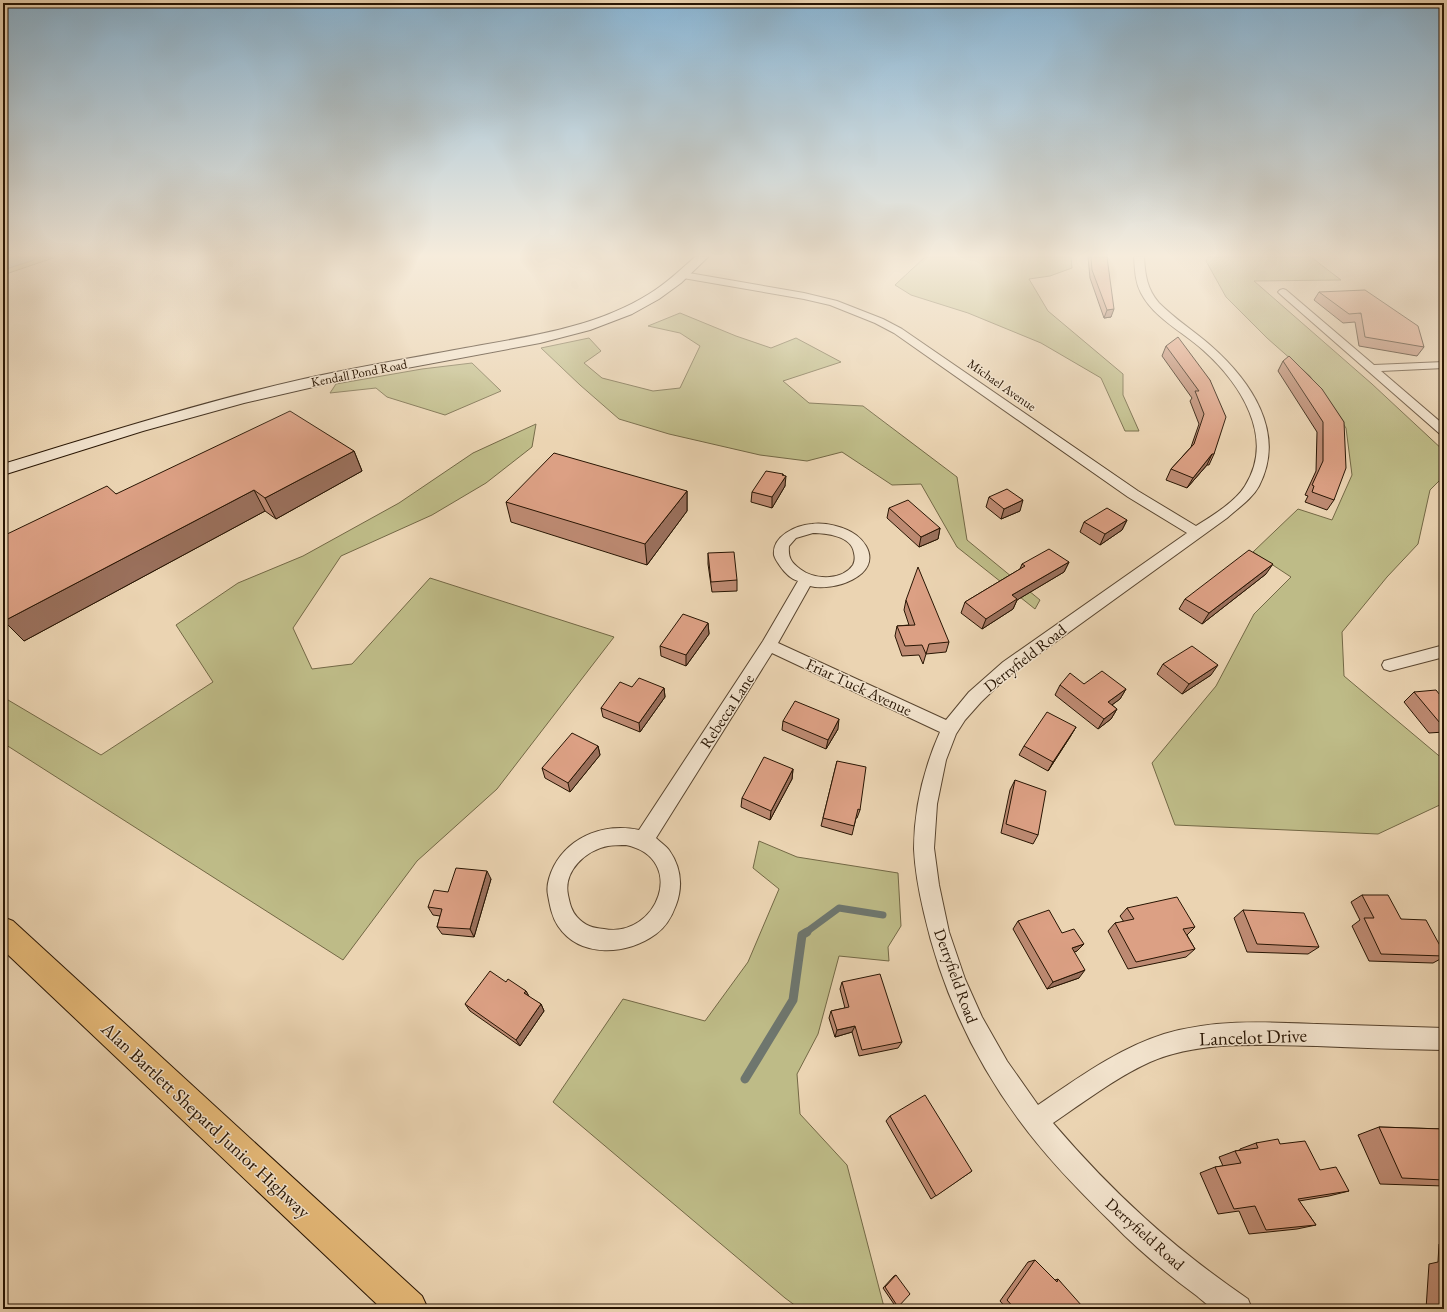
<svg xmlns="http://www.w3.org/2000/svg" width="1447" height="1312" viewBox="0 0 1447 1312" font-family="'EB Garamond',serif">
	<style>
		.green { fill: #bebb87; stroke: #736845 }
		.water { fill: #9cb6b6; stroke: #6e766e }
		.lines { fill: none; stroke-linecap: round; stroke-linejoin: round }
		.stream-far1 { stroke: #6e766e; stroke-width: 7 }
		.stream { stroke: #6e766e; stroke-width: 9 }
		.street-casing { stroke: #59452f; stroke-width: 2 }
		.secondary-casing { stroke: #281503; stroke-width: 2 }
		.highway-casing { stroke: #281503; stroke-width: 2 }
		.street { fill: #f2e3cd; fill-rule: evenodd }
		.secondary { fill: #f2e3cd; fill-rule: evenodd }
		.highway { fill: #e6ba79; fill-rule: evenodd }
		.wall { fill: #bd8a72; stroke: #281503 }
		.shaded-wall { fill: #9a705c; stroke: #281503 }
		.building { fill: #dca084; stroke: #281503 }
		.labels { text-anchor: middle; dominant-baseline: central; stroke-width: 3; stroke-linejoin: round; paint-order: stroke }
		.far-street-label { font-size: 13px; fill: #281503; stroke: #f2e3cd }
		.street-label { font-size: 16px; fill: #281503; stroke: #f2e3cd }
		.near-street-label { font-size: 19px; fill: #281503; stroke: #f2e3cd }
	</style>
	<rect width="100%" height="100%" fill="#ebd4b2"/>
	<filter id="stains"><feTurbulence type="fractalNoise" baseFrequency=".005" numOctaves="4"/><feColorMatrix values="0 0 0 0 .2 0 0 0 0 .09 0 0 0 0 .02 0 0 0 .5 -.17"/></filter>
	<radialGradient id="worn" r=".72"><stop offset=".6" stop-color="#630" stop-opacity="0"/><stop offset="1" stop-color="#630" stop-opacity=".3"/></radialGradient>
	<path class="green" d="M3 257H56L3 275Z
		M925 257H1071L1072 268 1050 276 1029 279 1048 311 1123 374V395L1139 431H1125L1101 378 1041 343 968 313 911 295 895 285Z
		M1208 257H1311L1341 280 1254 281 1372 384 1444 451V476L1430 490 1418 544 1387 577 1342 632 1344 676 1444 760V803L1378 834 1175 825 1152 763 1216 686 1254 614 1291 577 1253 552 1298 509 1332 520 1352 475 1346 428 1310 376 1267 338 1226 297 1206 261Z
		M680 313 736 336 771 348 796 338 841 362 783 381 809 403 863 406 957 477 967 540 1040 600 1035 609 957 547 921 484 892 485 842 452 807 461 760 455 669 434 619 419 580 385 541 348 589 338 601 351 584 363 602 378 653 391 680 388 700 346 680 333 648 326Z
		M472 363 501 391 445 415 387 397 376 388 330 393 336 384 422 369Z
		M536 424 532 447 486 483 432 515 341 556 293 628 312 669 352 664 430 578 614 637 497 789 417 861 343 960 3 743V697L101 755 213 682 176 625 238 583 303 556 399 503 473 453Z
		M759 841 797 857 898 873 901 926 888 947 889 961 839 956 818 1034 797 1074 800 1114 847 1165 884 1307 887 1309H800L785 1298 553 1102 623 999 705 1021 748 962 779 889 753 868Z"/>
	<path class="water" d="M3 257H36L34 260 3 270Z"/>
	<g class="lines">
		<path class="stream-far1" d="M805 933 839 908 883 915"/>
		<path class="stream" d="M745 1079 793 1000 802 935 807 932"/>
		<defs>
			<path id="street" d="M1134 257H1144C1145 275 1147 289 1159 303 1175 319 1194 331 1210 345 1250 380 1287 432 1259 486 1252 499 1238 508 1227 518L1007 677 981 702 965 720 956 734 946 760 937 804 934 848 939 885 949 932 965 979 982 1017 1007 1061 1038 1105C1078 1078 1117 1049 1164 1034 1214 1019 1266 1022 1317 1024 1359 1025 1402 1027 1444 1028V1050C1402 1049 1359 1048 1317 1046 1262 1045 1202 1040 1150 1062 1115 1078 1084 1102 1053 1123 1113 1193 1172 1247 1248 1299L1252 1309C1243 1309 1223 1311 1215 1309 1209 1307 1202 1300 1197 1296 1167 1274 1138 1250 1112 1223 1079 1191 1046 1157 1019 1120 974 1059 941 988 924 913 919 892 915 870 914 849 914 809 924 768 940 732L772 653 656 838C660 842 666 846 669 850 681 867 683 886 676 905 672 916 666 927 656 934 628 955 580 959 558 926 552 917 550 906 548 895 546 886 550 874 554 866 571 835 606 823 639 830L763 641 798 581C791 579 784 572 780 566 778 563 775 559 774 555 772 536 796 525 812 524 825 522 845 527 856 535 860 538 863 541 866 546 883 576 832 592 810 586L778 643 946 720 969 692 1003 662 1187 533 1128 497 894 333 875 323 830 305 804 299 683 278 678 275 680 273 683 272 804 293 837 301 883 319 902 329 1138 491 1196 526C1212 516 1235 502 1245 486 1276 437 1240 383 1203 350 1183 332 1154 318 1141 293 1135 282 1135 269 1134 257ZM813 533C826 533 852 536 854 553 855 557 855 561 853 565 842 581 814 580 800 569 791 562 788 558 789 546L796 538ZM626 845C688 858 658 939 604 929 593 928 585 926 577 917 571 910 570 904 568 895 563 871 586 850 608 846 614 845 621 845 626 845Z
				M1283 289 1286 290 1374 365 1444 362V368L1381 371 1444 425V435L1440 434 1280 294 1278 292 1280 290Z
				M1444 645V657L1390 671 1384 669 1382 665 1384 661Z"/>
			<path id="secondary" d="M695 257H708L681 283 659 299 632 314 590 330 540 343 348 379 244 403 143 431 3 475V464C101 434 199 403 299 380 352 368 406 359 460 349 524 337 593 329 649 294 666 284 680 270 695 257Z"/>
			<path id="highway" d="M3 917 13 921 422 1296 428 1309H382L3 950Z"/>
		</defs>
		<use href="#street" class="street-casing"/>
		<use href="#secondary" class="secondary-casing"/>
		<use href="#highway" class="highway-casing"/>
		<use href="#street" class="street"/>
		<use href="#secondary" class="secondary"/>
		<use href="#highway" class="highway"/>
	</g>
	<path class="wall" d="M1088 257H1107L1111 317 1104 318 1090 278Z
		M1319 292 1424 347 1417 356 1359 346 1355 322 1343 323 1314 300Z
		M1166 346 1210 380 1214 454 1209 465H1207L1187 488 1166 480 1171 469 1191 447 1199 424 1190 401 1192 398 1162 356Z
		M1283 361 1322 389 1334 500 1327 510 1305 502 1308 496 1305 495 1316 471 1317 432 1278 371Z
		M354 451 362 471 276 519 265 511 24 641 116 494Z
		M783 474 785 486 772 508 751 502 752 492Z
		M687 491V511L647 565 511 522 506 502Z
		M989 497 1020 511 1001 519 986 507Z
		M889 508 940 528 938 539 919 547 887 518Z
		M1127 520 1122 530 1100 545 1080 532 1084 522Z
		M708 553 737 580V591L712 592 708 564Z
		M1069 562 1064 572 1017 600 1013 609 982 629 961 613 965 602 1020 569 1022 564Z
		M1266 574 1202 624 1179 609 1185 599Z
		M906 600 949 642 946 652 926 654 923 664 919 655 902 656 895 636 897 626 909 625 904 610Z
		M708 623 709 634 686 666 661 656 660 646Z
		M1163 664 1211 675 1182 694 1157 674Z
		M1084 684 1126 689 1120 699 1112 705 1117 709 1111 719 1098 729 1055 695 1060 685Z
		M632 687 664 688 665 697 640 732 603 717 601 708Z
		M1414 692 1444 700V732L1429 733 1404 702Z
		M783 721 838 729 826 749 782 730Z
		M1076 727 1070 737 1048 771 1019 755 1024 746Z
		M598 746 600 755 570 792 545 778 542 768Z
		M837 761 860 810 857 818H856L852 835 821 826 823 818Z
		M793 769 792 779 770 820 741 807 742 798Z
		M1015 780 1038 835 1033 844 1001 833 1010 790Z
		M491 879 474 937 442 934 437 927 440 916 433 915 428 907 448 892Z
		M1362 895 1401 919 1444 953V957L1433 963 1369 961 1352 926 1360 920 1351 902Z
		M1127 908 1195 927 1187 935 1195 949 1186 957 1128 969 1108 931 1115 923 1124 922 1120 916Z
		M1243 910 1319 947 1308 954 1247 952 1234 918Z
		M1018 921 1062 933 1077 951 1074 952 1079 978 1047 989 1013 929Z
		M506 982 526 991 529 997 541 1004 544 1011 520 1046 470 1011 465 1004Z
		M842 982 902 1042 898 1048 859 1056 852 1032 835 1037 829 1018 831 1011 845 1008 840 989Z
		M890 1116 972 1171 931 1199 886 1121Z
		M1379 1127 1444 1129V1186L1380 1184 1358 1135Z
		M1256 1143 1280 1144 1320 1170 1349 1191 1329 1196 1299 1201 1316 1225 1297 1229 1249 1234 1239 1211 1218 1214 1200 1173 1215 1167 1223 1166 1219 1157 1235 1151 1240 1150V1149Z
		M1444 1243V1309H1426L1429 1264 1438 1262 1439 1244Z
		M1035 1260 1055 1280 1058 1279 1081 1309H1007L1000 1301 1028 1262Z
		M896 1275 898 1307H896L883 1288 894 1276Z"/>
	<path class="shaded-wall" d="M1114 309 1111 317 1104 318 1107 310Z
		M354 451 362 471 276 519 265 498Z
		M1212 454 1207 465 1187 488 1193 478Z
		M783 474 782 482 786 476 785 486 772 508V497Z
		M254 490 265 511 24 641 4 621Z
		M687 491V511L647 565 645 544Z
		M1023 500 1020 511 1001 519 1004 509Z
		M1127 520 1122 530 1100 545 1105 534Z
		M940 528 938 539 919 547 921 537Z
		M1069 562 1064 572 1017 600 1013 609 982 629 986 619 1012 595Z
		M1273 564 1266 574 1202 624 1209 613Z
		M708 623 709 634 686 666V655Z
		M1218 665 1211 675 1182 694 1189 684Z
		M664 688 665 697 640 732 639 723Z
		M1126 689 1120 699 1102 712 1108 702Z
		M1117 709 1111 719 1098 729 1104 719Z
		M839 719 838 729 826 749 828 740Z
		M1076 727 1070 737 1048 771 1053 762Z
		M598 746 600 755 570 792 568 783Z
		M793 769 792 779 770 820 771 811Z
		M487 871 491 879 474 937 470 929Z
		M1084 944 1077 951 1065 956 1072 948Z
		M1085 970 1079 978 1047 989 1053 982Z
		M526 991 530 998 524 993Z
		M541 1004 544 1011 520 1046 516 1040Z
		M855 1026 852 1032 835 1037 837 1030Z"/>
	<path class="building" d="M1091 257H1107L1114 309 1107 310 1092 270Z
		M1365 290 1418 326 1424 347 1365 337 1361 313 1349 314 1319 292Z
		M1178 337 1210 380 1226 417 1214 454H1212L1193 478 1171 469 1194 444 1204 414 1195 391H1199L1166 346Z
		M1289 356 1322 389 1344 422 1346 468 1334 500 1312 492 1314 486 1312 485 1323 461V422L1283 361Z
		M290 411 354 451 265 498 254 490 4 621 3 620V536L107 486 116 494Z
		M554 453 687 491 645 544 506 502Z
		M766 471 783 474 782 475 786 476 772 497 752 492Z
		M1007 489 1023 500 1004 509 989 497Z
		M908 500 940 528 921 537 889 508Z
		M1107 508 1127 520 1105 534 1084 522Z
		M1049 549 1069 562 1012 595 1017 599 986 619 965 602 1025 566 1022 564Z
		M1249 550 1273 564 1209 613 1185 599Z
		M734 552 737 580 711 582 708 553Z
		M918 567 949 642 929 644 926 654 922 645 905 646 897 626 915 625 906 600Z
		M683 614 708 623 686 655 660 646Z
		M1192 646 1218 665 1189 684 1163 664Z
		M1102 671 1126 689 1108 702 1117 709 1104 719 1060 685 1070 673 1084 684Z
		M639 678 664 688 639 723 601 708 620 682 632 687Z
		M1436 690 1444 700V723H1440L1414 692Z
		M795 701 839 719 828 740 783 721Z
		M1047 712 1076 727 1053 762 1024 746Z
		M572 733 598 746 568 783 542 768Z
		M764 757 793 769 771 811 742 798Z
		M837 761 866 767 860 810 858 809 854 826 823 818Z
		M1015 780 1046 791 1038 835 1006 824Z
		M456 868 487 871 470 929 437 927 442 909 428 907 434 890 448 892Z
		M1362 895H1388L1401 919 1426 920 1444 953V956L1381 954 1364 918H1374Z
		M1177 897 1195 927 1183 929 1195 949 1136 962 1115 923 1134 919 1127 908Z
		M1049 910 1062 933 1074 929 1084 944 1072 948 1085 970 1053 982 1018 921Z
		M1243 910 1304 913 1319 947 1257 944Z
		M490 971 506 982 508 979 526 991 524 993 541 1004 516 1040 465 1004Z
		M880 974 902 1042 862 1050 855 1026 837 1030 831 1011 849 1007 842 982Z
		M925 1095 972 1171 936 1196 890 1116Z
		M1379 1127 1444 1129V1180L1402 1178Z
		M1278 1139 1280 1144 1305 1141 1320 1170 1336 1167 1349 1191 1298 1199 1316 1225 1266 1230 1255 1206 1234 1209 1215 1167 1241 1163 1235 1151 1258 1148 1256 1143Z
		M1035 1260 1057 1282 1058 1279 1082 1306 1081 1308V1309H1015L1007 1300Z
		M1444 1273V1309H1442Z
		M896 1275 910 1294 898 1307 885 1287Z"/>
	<linearGradient id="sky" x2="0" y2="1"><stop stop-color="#89b5d4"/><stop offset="0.58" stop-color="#f6ecdc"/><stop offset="1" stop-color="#f6ecdc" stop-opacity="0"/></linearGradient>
	<rect width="1447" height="441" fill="url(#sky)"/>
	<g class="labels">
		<g class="far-street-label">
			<text transform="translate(359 373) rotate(-11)">Kendall Pond Road</text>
			<text transform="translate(1002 385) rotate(35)">Michael Avenue</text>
		</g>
		<g class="street-label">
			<text transform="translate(1025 658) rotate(-38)">Derryfield Road</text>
			<text transform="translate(859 687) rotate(25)">Friar Tuck Avenue</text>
			<text transform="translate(727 711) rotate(-57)">Rebecca Lane</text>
			<text transform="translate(956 976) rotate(70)">Derryfield Road</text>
			<text transform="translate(1145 1234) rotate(42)">Derryfield Road</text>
		</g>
		<g class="near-street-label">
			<text transform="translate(1253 1037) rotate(-2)">Lancelot Drive</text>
			<text transform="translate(206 1120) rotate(43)">Alan Bartlett Shepard Junior Highway</text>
		</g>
	</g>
	<rect width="1447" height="1312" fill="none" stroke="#ebd4b2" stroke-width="16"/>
	<rect x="4" y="4" width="1439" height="1304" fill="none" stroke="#281503" stroke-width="2"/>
	<rect x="8" y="8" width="1431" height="1296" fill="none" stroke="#281503"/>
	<rect width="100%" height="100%" filter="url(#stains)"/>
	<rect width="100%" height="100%" fill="url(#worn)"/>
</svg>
